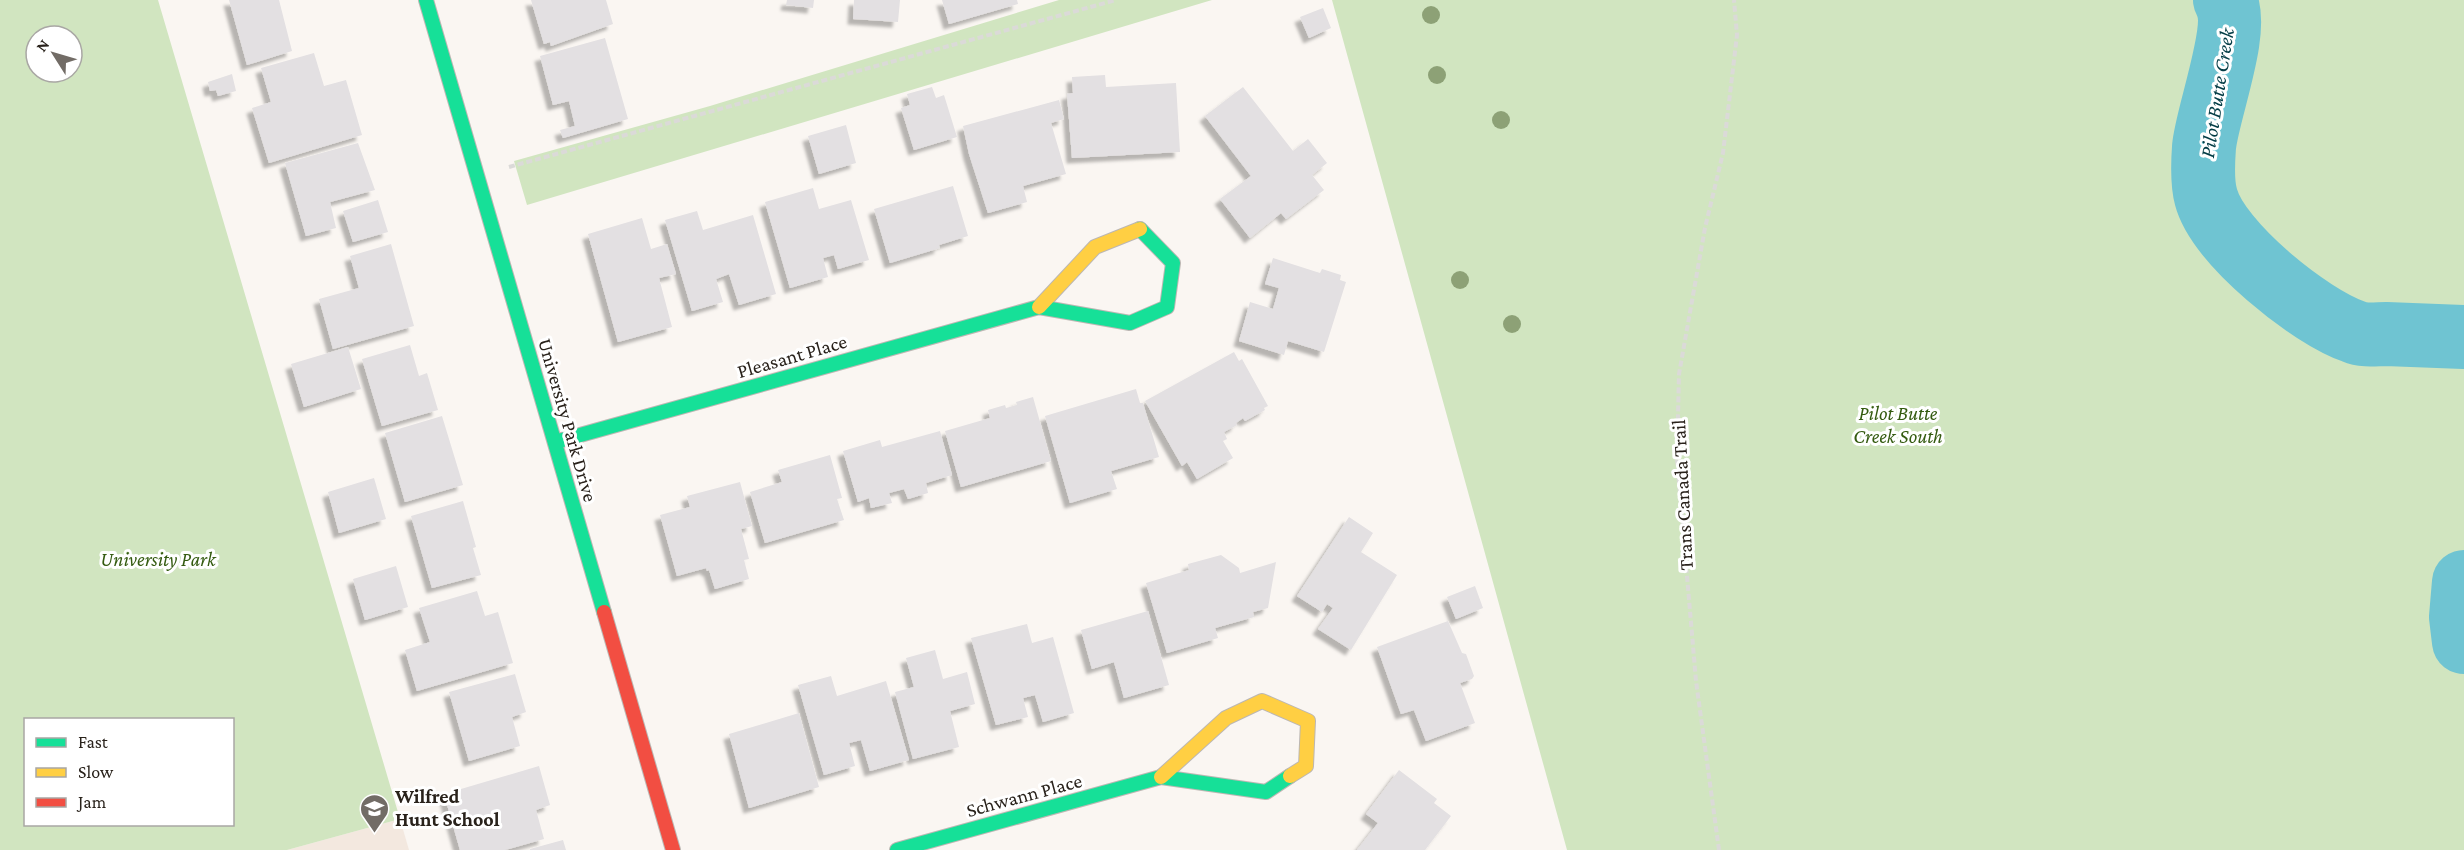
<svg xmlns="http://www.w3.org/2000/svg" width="2464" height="850" viewBox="0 0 2464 850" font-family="'Crimson Pro',serif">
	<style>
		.built { fill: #f3e8df }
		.park { fill: #d1e5c0; fill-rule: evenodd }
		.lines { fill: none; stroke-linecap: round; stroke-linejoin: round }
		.river { stroke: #6fc4d2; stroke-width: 64 }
		.building { fill: #e3e0e2; filter: url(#shadow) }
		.fast-casing { stroke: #bcb7b3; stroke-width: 16 }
		.slow-casing { stroke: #bcb7b3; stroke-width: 16 }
		.jam-casing { stroke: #bcb7b3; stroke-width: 16 }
		.path { stroke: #dbdad8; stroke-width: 4; stroke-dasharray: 6 3; stroke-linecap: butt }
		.fast { stroke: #16e098; stroke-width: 14 }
		.slow { stroke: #ffcf43; stroke-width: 14 }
		.jam { stroke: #f24e42; stroke-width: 14 }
		.tree { fill: #8da176 }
		.labels { text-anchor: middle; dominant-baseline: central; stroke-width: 6; stroke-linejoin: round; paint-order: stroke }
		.street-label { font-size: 20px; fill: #29221b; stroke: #fff }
		.park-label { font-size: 20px; font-style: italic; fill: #345b10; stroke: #fff }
		.poi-label { font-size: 20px; font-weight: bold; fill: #29221b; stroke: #fff; text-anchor: start }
		.water-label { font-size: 21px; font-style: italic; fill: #033c45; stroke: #fff }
	</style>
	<defs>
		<filter id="shadow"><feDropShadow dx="-5.5" dy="5.5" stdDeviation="1.5" flood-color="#0004"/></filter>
	</defs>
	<rect width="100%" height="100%" fill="#faf6f2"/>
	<path class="built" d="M400 819 409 850H287Z"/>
	<path class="park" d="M0 0H158L400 819 287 850H0ZM36 36H72V72H36ZM26 720H232V824H26Z
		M1059 0H1212L527 205 514 161 710 106Z
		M1332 0H2464V850H1567Z"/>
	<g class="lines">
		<path class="river" d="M2225 0C2241 28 2207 113 2204 147 2203 161 2202 183 2206 197 2218 243 2310 317 2355 332 2364 336 2377 334 2386 334 2412 335 2438 336 2464 337
			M2464 582 2461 617 2464 642"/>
	</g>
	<path class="building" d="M229 0H279L292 51 247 65Z
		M531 0H606L613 24 551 46 550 42 544 44Z
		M787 0H814L813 8 786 5Z
		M854 0H900L898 22 853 19Z
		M942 0H1017L1018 4 949 24Z
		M1323 8 1331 28 1309 38 1300 17Z
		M605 38 628 119 563 138 560 130 575 126 569 101 553 105 540 56Z
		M314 53 324 86 346 80 362 135 269 163 252 108 271 102 261 68Z
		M232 74 236 91 218 96 216 90 210 91 208 82Z
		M1105 75 1106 87 1176 83 1180 152 1072 158 1067 94 1073 93 1072 77Z
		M932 87 936 98 944 95 957 137 914 150 901 108 910 105 907 94Z
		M1243 87 1293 151 1308 139 1327 163 1312 175 1324 190 1286 219 1281 213 1250 238 1220 199 1251 176 1205 116Z
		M1059 100 1064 119 1051 123 1066 174 1023 186 1027 202 988 213 969 154 963 126Z
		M846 125 856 163 819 174 808 136Z
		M358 143 375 190 330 202 336 228 306 236 285 163Z
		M953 186 968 236 939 245 940 248 890 263 874 209Z
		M813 188 819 209 851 200 869 260 838 269 834 255 823 258 828 277 790 288 765 202Z
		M378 200 388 232 353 242 343 211Z
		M697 211 703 230 753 215 776 294 739 305 729 274 716 279 723 302 692 311 665 220Z
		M642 218 651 249 667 244 676 274 659 278 672 327 618 342 588 234Z
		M391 244 414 326 333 349 319 299 359 288 350 256Z
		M1273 258 1320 273 1322 269 1341 275 1340 280 1346 282 1324 352 1288 341 1284 355 1239 341 1250 302 1273 309 1279 288 1265 284Z
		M410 345 419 376 427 373 438 410 382 426 362 359Z
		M348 347 361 389 304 407 291 364Z
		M1234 352 1239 361 1242 359 1268 406 1264 408 1265 410 1245 421 1243 418 1236 423 1237 425 1224 432 1227 439 1223 441 1233 458 1197 479 1187 462 1182 466 1145 401Z
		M1136 389 1140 403H1143L1159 457 1111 471 1117 489 1070 503 1045 416Z
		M1033 397 1051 461 961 487 945 431 990 418 988 410 1005 405 1006 408 1017 405 1016 402Z
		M442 416 463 485 405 502 385 433Z
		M940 431 952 475 926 483 928 493 908 499 904 489 889 493 892 503 871 508 869 498 858 502 843 451 880 440 882 447Z
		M830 455 842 498 837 499 844 520 765 543 750 492 782 482 778 470Z
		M374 478 386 519 339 533 328 492Z
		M740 482 752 526 741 529 749 559 744 560 749 579 715 589 709 570 707 571 706 568 677 576 660 515 690 507 687 496Z
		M463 501 476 547 473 548 481 575 432 588 411 516Z
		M1349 517 1373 533 1361 552 1397 575 1351 650 1318 629 1333 608 1327 604 1322 612 1297 596Z
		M1221 555 1239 568 1240 573 1276 562 1268 608 1253 612 1254 617 1215 628 1218 638 1167 653 1146 583 1189 570 1188 564Z
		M396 566 408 607 365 620 353 579Z
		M1475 586 1483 608 1456 619 1447 597Z
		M477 591 485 616 498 612 513 663 417 691 405 650 430 642 419 608Z
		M1148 611 1169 685 1124 698 1114 662 1092 669 1081 630Z
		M1448 621 1462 653 1466 654 1474 676 1472 679 1460 683 1475 723 1426 741 1414 710 1401 714 1377 647Z
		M1027 624 1032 643 1053 637 1074 713 1043 722 1035 695 1023 698 1028 717 996 725 971 638Z
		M935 650 943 679 967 672 975 704 950 711 959 747 913 759 895 692 914 687 906 658Z
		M515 674 526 712 512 717 520 746 469 761 449 692Z
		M831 676 837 696 886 681 909 760 870 771 861 740 849 743 855 766 824 775 798 685Z
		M799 713 819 787 749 808 729 734Z
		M539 766 550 805 536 810 544 839 505 850H460L444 794Z
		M1399 770 1437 799 1434 803 1451 816 1425 850H1357L1378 823 1366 814Z
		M563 840 566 850H530V849Z"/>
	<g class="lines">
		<defs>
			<path id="fast" d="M426 0 604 612
				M555 442 1039 307 1130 323 1167 307 1173 263 1140 229
				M897 850 1161 777 1266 792 1290 776"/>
			<path id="slow" d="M1039 307 1095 247 1140 229
				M1161 777 1226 718 1262 701 1308 721 1306 766 1290 776"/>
			<path id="jam" d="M604 612 673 850"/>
		</defs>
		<use href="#fast" class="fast-casing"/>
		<use href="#slow" class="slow-casing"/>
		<use href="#jam" class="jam-casing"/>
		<path class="path" d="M509 167 1116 0
			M1719 850 1696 681 1677 459 1679 374 1705 228 1723 153 1737 35 1734 0"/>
		<use href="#fast" class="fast"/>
		<use href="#slow" class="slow"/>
		<use href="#jam" class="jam"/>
	</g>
	<g class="tree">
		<circle cx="1431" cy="15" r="9"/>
		<circle cx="1437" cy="75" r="9"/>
		<circle cx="1501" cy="120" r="9"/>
		<circle cx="1460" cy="280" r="9"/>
		<circle cx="1512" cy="324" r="9"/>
	</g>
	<defs>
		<symbol id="school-pin" viewBox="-11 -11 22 30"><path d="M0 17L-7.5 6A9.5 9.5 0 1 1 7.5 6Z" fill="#726c66" stroke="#fff"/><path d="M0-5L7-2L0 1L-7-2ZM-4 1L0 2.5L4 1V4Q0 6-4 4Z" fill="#fff"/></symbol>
	</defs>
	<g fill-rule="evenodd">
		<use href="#school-pin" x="358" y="792" width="33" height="45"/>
	</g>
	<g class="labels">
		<g class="street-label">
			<text transform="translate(792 356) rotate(-16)">Pleasant Place</text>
			<text transform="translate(568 420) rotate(74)">University Park Drive</text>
			<text transform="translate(1682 495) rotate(-93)">Trans Canada Trail</text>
			<text transform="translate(1024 795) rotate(-15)">Schwann Place</text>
		</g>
		<g class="park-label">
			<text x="1898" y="413">Pilot Butte<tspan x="1898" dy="23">Creek South</tspan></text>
			<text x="158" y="559">University Park</text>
		</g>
		<g class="poi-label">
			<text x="395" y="796">Wilfred<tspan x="395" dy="23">Hunt School</tspan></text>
		</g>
		<g class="water-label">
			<text transform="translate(2217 93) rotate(-81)">Pilot Butte Creek</text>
		</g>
	</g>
	<rect x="24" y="718" width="210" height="108" fill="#ffffff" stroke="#a9a7a4" stroke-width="1.5"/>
	<rect x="36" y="738" width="30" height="9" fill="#16e098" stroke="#a9a7a4" stroke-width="1.5"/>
	<text x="78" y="748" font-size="18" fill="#29221b">Fast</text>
	<rect x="36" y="768" width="30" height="9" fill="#ffcf43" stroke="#a9a7a4" stroke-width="1.5"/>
	<text x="78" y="778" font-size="18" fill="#29221b">Slow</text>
	<rect x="36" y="798" width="30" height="9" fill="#f24e42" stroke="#a9a7a4" stroke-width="1.5"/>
	<text x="78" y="808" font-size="18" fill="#29221b">Jam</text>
	<g transform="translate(54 54) rotate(307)"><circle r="28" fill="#ffffff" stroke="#a9a7a4" stroke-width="1.5"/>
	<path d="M0-4.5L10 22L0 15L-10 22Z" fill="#726c66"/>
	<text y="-9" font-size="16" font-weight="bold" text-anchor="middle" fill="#29221b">N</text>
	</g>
</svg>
